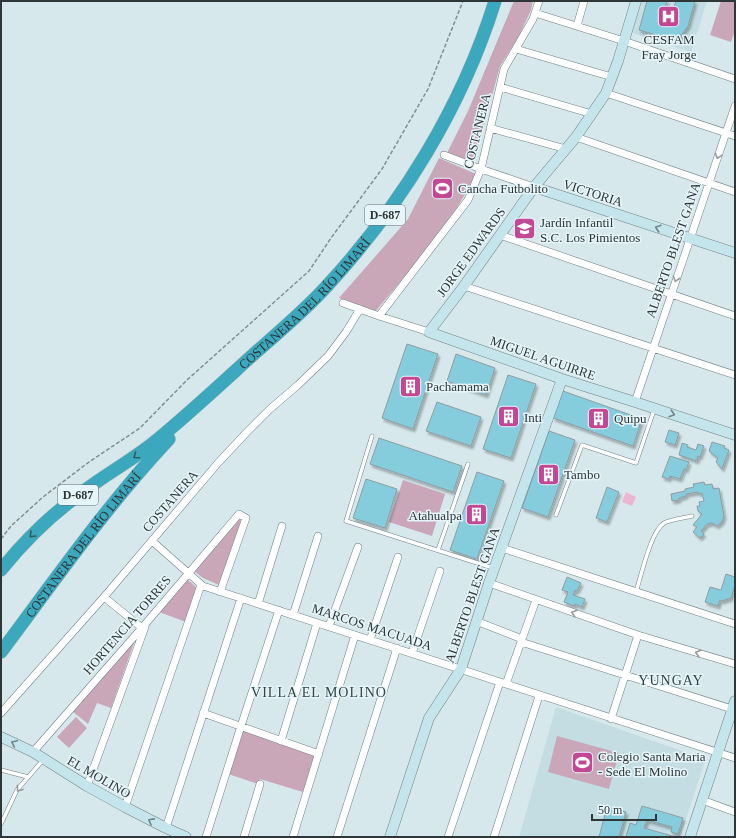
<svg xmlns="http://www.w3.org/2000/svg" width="736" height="838" viewBox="0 0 736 838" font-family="Georgia,serif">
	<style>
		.built { fill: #c3dde2 }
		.green { fill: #c9a7b9 }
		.water { fill: #ecb5d3 }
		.building { fill: #85ccdd; stroke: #8e9da1; filter: url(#shadow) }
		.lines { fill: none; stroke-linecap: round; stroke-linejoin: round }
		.lane-casing { stroke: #718083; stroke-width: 4.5 }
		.street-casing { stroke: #718083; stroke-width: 8 }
		.secondary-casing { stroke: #718083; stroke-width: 11 }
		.highway-casing { stroke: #c5c7c7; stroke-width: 14 }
		.path { stroke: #828e91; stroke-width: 1.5; stroke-dasharray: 4 2; stroke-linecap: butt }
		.lane { stroke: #fff; stroke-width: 3.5 }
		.street { stroke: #fff; stroke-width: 7 }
		.secondary { stroke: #c4e5ec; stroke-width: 10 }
		.highway { stroke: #3ba8be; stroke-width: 13 }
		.oneway { stroke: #979a9b }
		.oneway2 { stroke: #728588 }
		.oneway3 { stroke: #335860 }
		.labels { text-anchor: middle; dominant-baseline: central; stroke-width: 3; stroke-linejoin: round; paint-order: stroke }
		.shield { fill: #e5f5f9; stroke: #666f71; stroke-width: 1 }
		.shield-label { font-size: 12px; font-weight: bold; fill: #2f3637 }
		.poi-label { font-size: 13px; fill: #2f3637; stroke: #e5f5f9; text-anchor: start }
		.street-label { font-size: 13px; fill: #2f3637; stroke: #e5f5f9 }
		.neighbourhood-label { font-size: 14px; letter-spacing: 1px; fill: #354346; stroke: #e5f5f9 }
	</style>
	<defs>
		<filter id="shadow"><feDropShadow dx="2" dy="3" stdDeviation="1" flood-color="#0004"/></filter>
	</defs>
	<rect width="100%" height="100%" fill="#d7e8ec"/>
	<path class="built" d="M642 1H707L691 52 632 33Z
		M556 707 679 750 706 758 680 837H519Z"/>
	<path class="green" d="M514 1H533L531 10 519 36 500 66 474 163 447 153 468 111Z
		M721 1H735V31L731 42 710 35Z
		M439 158 476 174C451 225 411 268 375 312L339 298 408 219Z
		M403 480 445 494 432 536 389 522Z
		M238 519 242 521 219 585 203 578 194 571Z
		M187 579 198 589 186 622 159 612Z
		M135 640 111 708 97 703 88 724 72 711Z
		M76 717 87 728 69 748 57 737Z
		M243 730 315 755 303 792 260 779 258 784 228 774Z
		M557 736 619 753 609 789 548 772Z"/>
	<path class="water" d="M626 492 636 497 632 506 622 502Z"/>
	<path class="building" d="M647 1H667L663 15 671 17 676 1H695L688 26 677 41 639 30Z
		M407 344 438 354 413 429 382 418Z
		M456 354 495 368 486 395 447 381Z
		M508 375 536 384 511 458 483 449Z
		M563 391 642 419 633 446 553 418Z
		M437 402 481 417 471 446 426 431Z
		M669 430 679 433 675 445 665 442Z
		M549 431 575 440 548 517 522 508Z
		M379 438 462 466 453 492 370 464Z
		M712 442 725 446 724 448 729 450 722 469 716 462 718 458 709 451Z
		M682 443 688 445 687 447 696 450 698 444 704 446 700 457 698 456 697 461 679 455Z
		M670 456 689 462 686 470 684 469 680 479 670 476 669 479 662 477Z
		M477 472 504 481 477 559 450 550Z
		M366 479 397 489 385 528 353 518Z
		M704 482 705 485 712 484 713 489 719 488 724 516 722 522 717 526 712 523 707 524 701 531 704 534 700 538 693 532 697 527 693 525 702 514 698 511 697 506H700L699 502 704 501 702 493 699 494 698 492 686 494V496L679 498V500L672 501 671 494 685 491V489L694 487 693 484Z
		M607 487 619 492 607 522 596 518Z
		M726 574 735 577V585L731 598 722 601 720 600 718 606 705 602 710 587 721 590Z
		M567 577 581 583 577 591 575 590 573 595 585 599 582 607 575 604 574 606 564 602 568 592 562 590Z
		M642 806 683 818 678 834 671 832 672 827 647 820 644 828 676 837H626L630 823 636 825Z
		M607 807 626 812 619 837H599Z"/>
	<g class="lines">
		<defs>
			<path id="lane" d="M372 436 346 521 493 568
				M556 515 582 445 636 463 654 410
				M438 550 468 464
				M636 592C641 576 651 531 664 523 672 519 684 518 692 516
				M1 770 28 777
				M1 824 17 790 43 760"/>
			<path id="street" d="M535 13 624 41 735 79
				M577 26 584 1
				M516 49 612 77
				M500 87 592 114
				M606 93 735 136
				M490 128 566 149
				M576 137 735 192
				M444 155 481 169 534 187
				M500 235 735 316
				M464 286 735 375
				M343 303 379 316 429 332
				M379 316 468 200 481 169 504 69 533 19 539 1
				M635 402 735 106
				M152 541 203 586 735 758
				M502 548 735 624
				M489 583 638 635 735 664
				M104 597 142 628
				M258 604 282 526
				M293 615 318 536
				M476 621 522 639
				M329 626 358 547
				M370 640 398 557
				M521 642 735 710
				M412 653 440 571
				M506 684 536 600
				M1 713 104 597 218 463 247 432 270 409 298 385 328 356 346 332 360 309
				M203 713 319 754
				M611 719 638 635
				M281 741 317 623
				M33 752 147 622 239 514 246 518 220 592
				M87 786 145 627
				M702 800 735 812
				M125 807 201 585
				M166 828 241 598
				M206 837 241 726 279 610
				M244 837 260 784
				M293 837 355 635
				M337 837 397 648
				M448 837 500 682
				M494 837 539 696"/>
			<path id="secondary" d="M636 1 618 61 606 93 576 137 534 187 464 286 429 332 562 379 635 402 735 435
				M534 187 735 253
				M1 737 33 752 87 786 125 807 166 828 186 837
				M390 837 429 718 461 669 489 583 562 379
				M690 837 735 701"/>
			<g id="highway">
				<path id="s1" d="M1 570C25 540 53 513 84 491 108 473 134 459 157 440 191 412 223 382 255 353 279 332 304 311 326 287 401 206 462 107 495 1"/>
				<path id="s2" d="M1 652C55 580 107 505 169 439"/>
			</g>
		</defs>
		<use href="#lane" class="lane-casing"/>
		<use href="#street" class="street-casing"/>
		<use href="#secondary" class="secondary-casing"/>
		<use href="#highway" class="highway-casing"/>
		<path class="path" d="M1 539 11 526 43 497 89 462 140 428 187 380 309 271 331 238 382 169 428 89 463 1"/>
		<use href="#lane" class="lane"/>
		<use href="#street" class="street"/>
		<use href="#secondary" class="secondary"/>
		<use href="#highway" class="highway"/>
	</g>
	<defs><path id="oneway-chevron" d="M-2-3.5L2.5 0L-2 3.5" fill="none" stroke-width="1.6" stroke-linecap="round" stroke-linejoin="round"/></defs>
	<g class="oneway">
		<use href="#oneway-chevron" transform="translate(718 156) rotate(109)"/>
		<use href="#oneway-chevron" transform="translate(676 279) rotate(109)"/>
		<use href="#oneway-chevron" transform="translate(574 613) rotate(-161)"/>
		<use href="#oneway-chevron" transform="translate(698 653) rotate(-163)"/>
		<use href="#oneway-chevron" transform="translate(19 789) rotate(126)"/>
	</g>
	<g class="oneway2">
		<use href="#oneway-chevron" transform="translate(658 228) rotate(-162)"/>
		<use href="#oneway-chevron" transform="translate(672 414) rotate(18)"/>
		<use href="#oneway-chevron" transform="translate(14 743) rotate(-155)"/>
		<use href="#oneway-chevron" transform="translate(151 821) rotate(-152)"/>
	</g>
	<g class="oneway3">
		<use href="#oneway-chevron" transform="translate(136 456) rotate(145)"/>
		<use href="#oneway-chevron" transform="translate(32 535) rotate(135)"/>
	</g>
	<defs>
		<symbol id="hospital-square" viewBox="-11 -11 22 22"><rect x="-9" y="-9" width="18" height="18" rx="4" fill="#c44796" stroke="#e5f5f9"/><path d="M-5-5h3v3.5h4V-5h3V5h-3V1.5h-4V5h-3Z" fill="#fff"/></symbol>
		<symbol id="stadium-square" viewBox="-11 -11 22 22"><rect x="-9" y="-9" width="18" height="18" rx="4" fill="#c44796" stroke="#e5f5f9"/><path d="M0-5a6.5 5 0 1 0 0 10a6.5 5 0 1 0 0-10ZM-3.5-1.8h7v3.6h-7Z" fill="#fff"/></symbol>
		<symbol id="school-square" viewBox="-11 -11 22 22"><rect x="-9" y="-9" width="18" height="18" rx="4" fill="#c44796" stroke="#e5f5f9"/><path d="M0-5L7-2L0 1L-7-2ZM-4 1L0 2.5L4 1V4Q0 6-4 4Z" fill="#fff"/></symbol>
		<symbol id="building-square" viewBox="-11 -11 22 22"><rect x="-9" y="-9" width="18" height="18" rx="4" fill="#c44796" stroke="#e5f5f9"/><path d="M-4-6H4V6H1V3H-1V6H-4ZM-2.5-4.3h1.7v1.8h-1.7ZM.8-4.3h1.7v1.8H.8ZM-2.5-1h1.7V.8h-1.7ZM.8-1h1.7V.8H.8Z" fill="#fff"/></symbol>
	</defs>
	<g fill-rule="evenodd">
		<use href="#hospital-square" x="656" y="4" width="25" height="25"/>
		<use href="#stadium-square" x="430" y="176" width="25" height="25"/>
		<use href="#school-square" x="512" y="216" width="25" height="25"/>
		<use href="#building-square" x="398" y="374" width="25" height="25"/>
		<use href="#building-square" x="496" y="404" width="25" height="25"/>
		<use href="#building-square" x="586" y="406" width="25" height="25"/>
		<use href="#building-square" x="536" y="462" width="25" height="25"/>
		<use href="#building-square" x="464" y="502" width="25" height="25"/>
		<use href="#stadium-square" x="570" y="750" width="25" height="25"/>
	</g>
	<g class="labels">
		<g class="shield">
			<rect x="365" y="205" width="40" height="20" rx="3"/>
			<rect x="58" y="485" width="40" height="20" rx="3"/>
		</g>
		<g class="shield-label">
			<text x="385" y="215">D-687</text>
			<text x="78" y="495">D-687</text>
		</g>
		<g class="poi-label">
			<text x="669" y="39" text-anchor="middle">CESFAM<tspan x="669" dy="15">Fray Jorge</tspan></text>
			<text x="458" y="188">Cancha Futbolito</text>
			<text x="540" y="222">Jardín Infantil<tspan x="540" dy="15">S.C. Los Pimientos</tspan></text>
			<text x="426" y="386">Pachamama</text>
			<text x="524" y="417">Inti</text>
			<text x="614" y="418">Quipu</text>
			<text x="564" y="474">Tambo</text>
			<text x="462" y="515" text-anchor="end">Atahualpa</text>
			<text x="598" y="756">Colegio Santa Maria<tspan x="598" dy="15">- Sede El Molino</tspan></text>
		</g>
		<g class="street-label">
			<text transform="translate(477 131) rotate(-76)">COSTANERA</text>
			<text transform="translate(593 193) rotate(18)">VICTORIA</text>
			<text transform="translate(673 250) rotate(-71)">ALBERTO BLEST GANA</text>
			<text transform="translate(471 252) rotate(-54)">JORGE EDWARDS</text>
			<text stroke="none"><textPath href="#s1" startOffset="405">COSTANERA DEL RÍO LIMARÍ</textPath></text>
			<text transform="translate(543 358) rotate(19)">MIGUEL AGUIRRE</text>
			<text transform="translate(170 501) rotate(-49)">COSTANERA</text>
			<text stroke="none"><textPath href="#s2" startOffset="135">COSTANERA DEL RÍO LIMARÍ</textPath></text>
			<text transform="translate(472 595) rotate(-71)">ALBERTO BLEST GANA</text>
			<text transform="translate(127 625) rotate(-49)">HORTENCIA TORRES</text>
			<text transform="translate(372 627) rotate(18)">MARCOS MACUADA</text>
			<text transform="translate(99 777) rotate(30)">EL MOLINO</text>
		</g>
		<g class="neighbourhood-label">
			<text x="671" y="680">YUNGAY</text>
			<text x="319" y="692">VILLA EL MOLINO</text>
		</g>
	</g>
	<rect width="736" height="838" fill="none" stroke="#2f3637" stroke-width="4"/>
	<path d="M592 814v6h64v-6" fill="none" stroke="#2f3637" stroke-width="2"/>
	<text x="598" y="814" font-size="12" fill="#2f3637" stroke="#e5f5f9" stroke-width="3" paint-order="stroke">50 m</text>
</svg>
